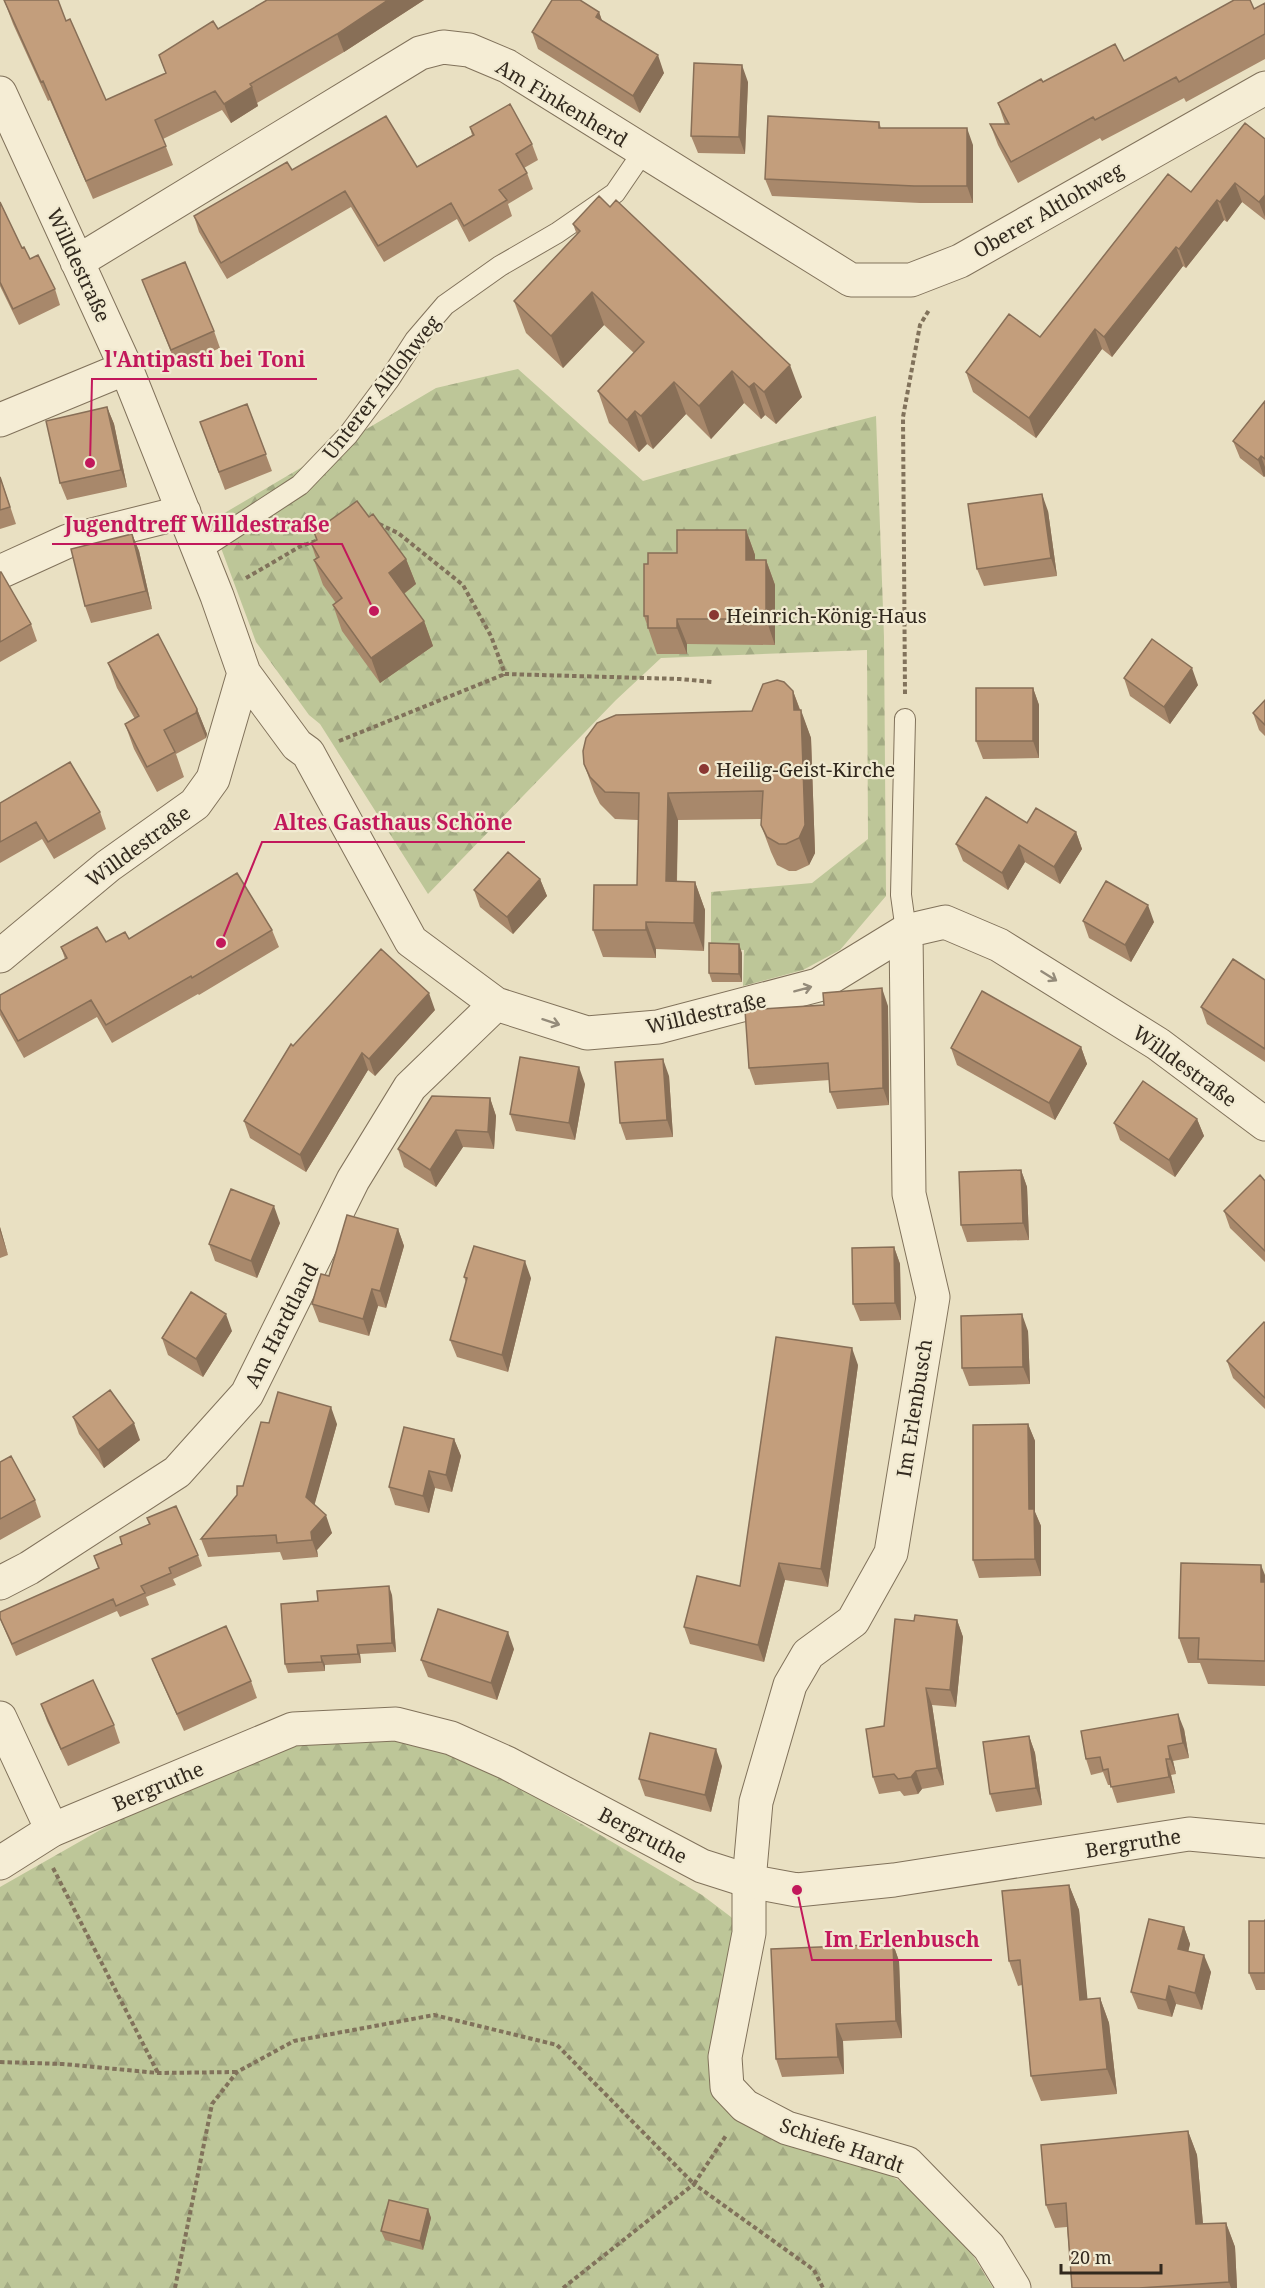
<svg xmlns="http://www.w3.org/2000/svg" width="1265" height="2288" viewBox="0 0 1265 2288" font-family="'Noto Serif',serif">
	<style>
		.forest { fill: url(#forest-firs) }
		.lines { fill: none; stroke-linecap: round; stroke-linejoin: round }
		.service-casing { stroke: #81725b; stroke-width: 22 }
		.minor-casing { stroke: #81725b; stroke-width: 35 }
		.tertiary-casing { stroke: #81725b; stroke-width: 35 }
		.path { stroke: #81725b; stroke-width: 4; stroke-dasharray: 4.5 3; stroke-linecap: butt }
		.service { stroke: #f5edd5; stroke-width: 20 }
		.minor { stroke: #f5edd5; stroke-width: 33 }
		.tertiary { stroke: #f5edd5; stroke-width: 33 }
		.wall { fill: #a8886b }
		.shaded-wall { fill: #886f57 }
		.building { fill: #c39e7c; stroke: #886f57; stroke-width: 1.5 }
		.oneway { stroke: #948b7a }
		.poi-dot { fill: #8a3732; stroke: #f1ead1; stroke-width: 2 }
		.labels { text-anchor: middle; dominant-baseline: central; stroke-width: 4.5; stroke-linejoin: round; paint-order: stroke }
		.street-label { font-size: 20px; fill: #32291e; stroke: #f1ead1 }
		.poi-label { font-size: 20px; fill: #32291e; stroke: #f1ead1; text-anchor: start }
		.leader { fill: none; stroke: #c2185b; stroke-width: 2 }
		.callout-dot { fill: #c2185b; stroke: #f1ead1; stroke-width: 2 }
		.callout-label { font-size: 21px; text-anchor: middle; font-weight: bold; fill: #c2185b; stroke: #f1ead1; stroke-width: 4.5; stroke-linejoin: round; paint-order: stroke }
	</style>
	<defs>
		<pattern id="forest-firs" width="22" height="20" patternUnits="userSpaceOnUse" patternTransform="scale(1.5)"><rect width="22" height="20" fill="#bdc698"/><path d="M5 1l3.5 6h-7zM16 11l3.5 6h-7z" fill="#a3aa83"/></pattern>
	</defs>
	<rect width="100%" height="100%" fill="#e9e0c2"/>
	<path class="forest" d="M518 369 643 481C721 459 798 435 876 416L884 637 886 896 840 950 803 970 743 986 744 950 711 949V892L812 883 868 839 867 650 661 658 616 700 428 894 320 724 309 715 256 642 211 521 436 388Z
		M339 1736 430 1741 519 1787 702 1895 731 1917 740 1928 715 2079 869 2163 922 2194 964 2241 993 2288H0V1887L123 1817 298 1741Z"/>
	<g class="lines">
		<defs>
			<path id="service" d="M199 551 300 485 348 435 389 380 415 340 445 305 500 266 557 233 615 193 643 152
				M905 719 901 895 906 931"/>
			<path id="minor" d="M0 93 126 368 217 596 244 673 297 745 308 753 411 941 496 1004 587 1033 658 1027 818 985 906 931 945 922 999 945 1158 1044 1265 1124
				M77 262 420 53 443 47 469 50 507 66 851 280H911L960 261 1265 88
				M0 420 126 368
				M0 572 68 541 184 512
				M906 931 909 1194 933 1297 891 1553 853 1621 808 1654 790 1685 756 1802 749 1881V1933L725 2057 727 2087 745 2106 787 2128 907 2163 989 2247 1014 2288
				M0 956 108 866 195 804 213 779 244 673
				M0 1583 29 1568 177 1472 247 1394 353 1180 410 1087 496 1004
				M0 1718 52 1830"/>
			<path id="tertiary" d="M0 1863 52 1830 293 1729 396 1724 451 1738 507 1763 702 1866 749 1881 797 1890 894 1880 1189 1834 1265 1841"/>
		</defs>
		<use href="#service" class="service-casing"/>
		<use href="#minor" class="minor-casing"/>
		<use href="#tertiary" class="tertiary-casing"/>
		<path class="path" d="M379 524 398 533 463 585 491 636 505 674 680 679 712 682
			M246 578 301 546 319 540
			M905 694 903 417 920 325 929 310
			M339 741 505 674
			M53 1868 158 2073
			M0 2062 63 2064 158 2073 236 2072
			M175 2288 212 2104 237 2072 294 2041 434 2015 557 2045 694 2184 727 2134
			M563 2288 694 2184 814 2270 823 2288"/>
		<use href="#service" class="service"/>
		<use href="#minor" class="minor"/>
		<use href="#tertiary" class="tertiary"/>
	</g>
	<path class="wall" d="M4 0 66 21 106 100 166 74 159 55 218 29 267 0H424L344 52 257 103 258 106 231 123 222 110 163 139 173 165 93 199 50 100 48 101 13 24Z
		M1265 3V59L1186 102 1184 98 1102 141 1100 138 1018 183 998 145 990 124H1005L998 103 1043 82 1124 61 1254 9Z
		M599 12 602 21 664 73 640 113 538 49 532 32Z
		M748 82 745 154 698 153 691 136Z
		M879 122 881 128 973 145V203H920L772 196 765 179Z
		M470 127 532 144 538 160 524 168 527 173 533 189 508 204 512 216 469 242 457 219 384 262 351 207 227 279 199 232 194 216 292 170 417 167 472 135Z
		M1265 139V220L1242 202 1227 222 1224 220 1186 268 1183 266 1112 357 1102 349 1036 438 973 392 966 372 1040 337 1191 192Z
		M0 202 22 248 55 289 60 305 19 325 0 286Z
		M573 224 802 397 776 424 765 415 761 419 744 403 711 439 686 414 653 449 647 444 639 452 609 423 598 391 634 353 604 325 563 368 526 333 514 301 577 235Z
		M142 280 214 331 220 348 177 367Z
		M1265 401V476L1264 477 1240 458 1233 441Z
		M247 404 272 471 225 490 206 439Z
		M107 407 114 424 127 487 67 500 60 483Z
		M0 476 16 524 0 529Z
		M1048 511 1057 576 984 586 977 569Z
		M369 517 406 559 416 584 404 594 424 621 433 646 380 683 342 631 333 605 336 603 323 585 314 560 316 558 311 543Z
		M746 530 755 555V560H766L775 585V645L687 644V654H657L644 616 648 564Z
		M132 534 139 551 152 609 91 623 85 606Z
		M0 572 31 624 37 641 0 662Z
		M108 663 197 709 207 734 206 738 176 754 184 777 157 792 134 749 125 724 135 719 117 688Z
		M1124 678 1198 685 1170 724 1130 696Z
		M1033 688 1039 705V758L983 759 976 741Z
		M793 691 811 738 815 853 809 865 796 871H789L777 865 771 852 761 825 762 819 678 820 677 882H695L705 910 704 951 656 949V958L603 957 593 930 637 885 638 820 615 819 600 804 594 792 584 764 752 711Z
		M1265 700V736L1259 730 1253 713Z
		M0 803 100 812 106 829 54 859 42 839 0 863Z
		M1076 832 1082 849 1060 884 1025 862 1008 890 963 861 956 844Z
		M540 879 547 896 513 934 480 907 474 890Z
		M1083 921 1154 922 1131 962 1089 938Z
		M272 930 279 947 199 995 198 994 112 1043 97 1017 24 1058 0 1015V995L65 959 61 947 106 942 129 939Z
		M742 953V982H712L709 973Z
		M1265 980V1062L1207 1024 1201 1007Z
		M888 1006 889 1105 837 1109 830 1092V1080L755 1085 749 1068Z
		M435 1010 375 1076 368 1070 306 1172 250 1138 244 1121 293 1046Z
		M1081 1047 1087 1064 1055 1120 957 1065 951 1048Z
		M669 1076 673 1137 626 1140 620 1123Z
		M585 1084 575 1140 516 1131 510 1114Z
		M490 1098 496 1116 494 1149 463 1147 436 1187 404 1167 398 1149Z
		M1197 1119 1204 1136 1175 1177 1120 1140 1114 1123Z
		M1021 1170 1027 1187 1029 1240 967 1242 961 1225Z
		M1265 1181V1262L1230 1228 1224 1211Z
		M280 1223 257 1278 215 1261 209 1244Z
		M0 1227 8 1255 0 1258Z
		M398 1229 404 1246 386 1308 378 1306 369 1336 319 1322 312 1304 329 1276Z
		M894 1247 900 1264 901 1320 860 1321 853 1304Z
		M464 1277 531 1278 508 1372 457 1357 450 1340 466 1282Z
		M1265 1323V1409L1233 1378 1227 1361Z
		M232 1331 203 1377 168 1355 162 1338Z
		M1028 1331 1030 1384 969 1386 962 1368Z
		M858 1365 828 1587 785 1580 764 1662 690 1644 684 1627 740 1586Z
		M73 1417 140 1440 104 1468 79 1434Z
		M269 1423 337 1424 314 1505 332 1533 317 1550 318 1557 283 1560 280 1552 208 1557 201 1539 237 1495 243 1486Z
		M1028 1424 1035 1441V1512L1041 1526V1576L979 1578 973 1560Z
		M454 1439 461 1456 452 1492 435 1488 429 1513 395 1505 389 1487Z
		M0 1462 35 1500 41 1517 0 1540Z
		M147 1518 198 1555 202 1566 173 1579 176 1585 146 1597 149 1605 120 1617 117 1611 16 1656 0 1619 98 1568 94 1556 122 1544 149 1525Z
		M1265 1575V1686L1208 1684 1200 1663H1188L1179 1638Z
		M392 1595 396 1652 360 1654 361 1663 325 1665V1671L288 1673 285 1664 318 1601Z
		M957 1620 963 1637 956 1707 932 1705 944 1785 922 1789 918 1794 904 1796 900 1791 879 1794 873 1777 884 1726 914 1621Z
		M514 1649 497 1700 428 1677 421 1660Z
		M152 1659 251 1681 257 1698 184 1731 159 1676Z
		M41 1704 114 1725 120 1743 68 1766 47 1721Z
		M1184 1729 1189 1758 1173 1761 1176 1774 1171 1775 1175 1793 1117 1803 1111 1785H1108L1103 1772 1091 1775 1086 1759Z
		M1029 1736 1035 1753 1042 1805 996 1812 990 1794Z
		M722 1766 711 1812 645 1796 639 1779Z
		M1069 1885 1079 1910 1087 1999 1100 1998 1109 2023 1117 2094 1041 2101 1031 2076 1022 1985 1018 1986 1009 1961Z
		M1265 1920V1990H1256L1249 1973Z
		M1184 1927 1190 1944 1188 1951 1211 1972 1202 2010 1176 2004 1172 2017 1138 2009 1131 1992Z
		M893 1944 899 1961 902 2038 843 2041 844 2074 782 2077 776 2059Z
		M1188 2131 1197 2155 1203 2224 1226 2223 1235 2247 1237 2288H1072L1067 2227 1055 2228 1046 2205Z
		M428 2209 431 2218 423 2250 385 2240 381 2231Z"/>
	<path class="shaded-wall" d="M388 0H424L344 52 337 34Z
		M599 12 605 29 596 17Z
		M658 55 664 73 640 113 633 96Z
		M742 65 748 82 745 154 739 137Z
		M252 87 258 106 231 123 224 104Z
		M967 128 973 145V203L967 186Z
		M1235 183 1242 202 1227 222 1220 202Z
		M1265 195V217L1259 202Z
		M1217 200 1224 220 1186 268 1179 249Z
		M1176 247 1183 266 1112 357 1104 337Z
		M592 292 604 325 563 368 551 336Z
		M1095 329 1102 349 1036 438 1029 418Z
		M790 365 802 397 776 424 764 392Z
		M732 371 744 403 711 439 699 406Z
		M674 382 686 414 653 449 641 416Z
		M754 383 765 415 761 419 749 387Z
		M107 407 114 424 127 487 121 470Z
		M635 411 647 444 639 452 627 420Z
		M1261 456 1265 467V476L1264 477 1258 460Z
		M1042 494 1048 511 1057 576 1051 558Z
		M746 530 755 555V585L746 560Z
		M132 534 139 551 152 609 146 591Z
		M406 559 416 584 398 598 389 573Z
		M766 560 775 585V645L766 619Z
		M677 619 687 644V654L677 628Z
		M424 621 433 646 380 683 371 658Z
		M1192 668 1198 685 1170 724 1164 707Z
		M1033 688 1039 705V758L1033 741Z
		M793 691 802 716 801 710 811 738 815 853 809 865 799 838Z
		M197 709 207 734 206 738 196 713Z
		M668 793 678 820 676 909 666 881Z
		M1076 832 1082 849 1060 884 1054 867Z
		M1019 845 1025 862 1008 890 1002 873Z
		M540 879 547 896 513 934 507 917Z
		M695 882 705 910 704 951 694 923Z
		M1148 905 1154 922 1131 962 1125 945Z
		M646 922 656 949V958L646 930Z
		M739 944 742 953V982L739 974Z
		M882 988 888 1006 889 1105 883 1088Z
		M429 993 435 1010 375 1076 369 1059Z
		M1081 1047 1087 1064 1055 1120 1049 1103Z
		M362 1053 368 1070 306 1172 300 1155Z
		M663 1059 669 1076 673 1137 667 1120Z
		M579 1067 585 1084 575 1140 569 1123Z
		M490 1098 496 1116 494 1149 488 1132Z
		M1197 1119 1204 1136 1175 1177 1169 1160Z
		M456 1130 463 1147 436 1187 430 1170Z
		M1021 1170 1027 1187 1029 1240 1023 1223Z
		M274 1206 280 1223 257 1278 251 1261Z
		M0 1227 8 1255 0 1231Z
		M398 1229 404 1246 386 1308 380 1291Z
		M894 1247 900 1264 901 1320 895 1303Z
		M525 1261 531 1278 508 1372 502 1355Z
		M372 1289 378 1306 369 1336 363 1319Z
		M226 1314 232 1331 203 1377 196 1359Z
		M1022 1314 1028 1331 1030 1384 1023 1367Z
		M852 1348 858 1365 828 1587 821 1569Z
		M331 1407 337 1424 312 1514 306 1497Z
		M134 1423 140 1440 104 1468 98 1450Z
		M1028 1424 1035 1441V1512L1041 1526V1576L1035 1559 1029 1509Z
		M454 1439 461 1456 452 1492 446 1475Z
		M429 1471 435 1488 429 1513 423 1496Z
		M326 1515 332 1533 317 1550 318 1557 312 1540 311 1532Z
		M779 1563 785 1580 764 1662 758 1645Z
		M1261 1565 1265 1575V1593L1261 1582Z
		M389 1586 392 1595 396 1652 392 1643Z
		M957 1620 963 1637 956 1707 950 1690Z
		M508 1632 514 1649 497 1700 491 1683Z
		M357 1645 360 1654 361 1663 358 1654Z
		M321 1656 325 1665V1671L322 1662Z
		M926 1688 932 1705 944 1785 937 1768Z
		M1178 1714 1184 1729 1189 1758 1183 1743Z
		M1029 1736 1035 1753 1042 1805 1036 1788Z
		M1168 1746 1173 1761 1176 1774 1170 1759Z
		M716 1749 722 1766 711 1812 705 1795Z
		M1166 1759 1171 1775 1175 1793 1169 1777Z
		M916 1771 922 1789 918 1794 911 1777Z
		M1069 1885 1079 1910 1090 2025 1080 2000Z
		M1184 1927 1190 1944 1185 1966 1178 1949Z
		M893 1944 899 1961 902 2038 896 2021Z
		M1204 1955 1211 1972 1202 2010 1195 1993Z
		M1169 1986 1176 2004 1172 2017 1166 2000Z
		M1100 1998 1109 2023 1117 2094 1107 2069Z
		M836 2024 843 2041 844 2074 838 2057Z
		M1188 2131 1197 2155 1205 2248 1196 2224Z
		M428 2209 431 2218 423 2250 420 2241Z
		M1226 2223 1235 2247 1237 2288H1231L1229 2282Z"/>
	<path class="building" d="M4 0H58L66 21 70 19 106 100 166 73 159 55 213 21 218 29 267 0H388L337 34 250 84 252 87 224 104 215 91 155 120 166 146 86 181 43 81 41 82Z
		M552 0H580L599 12 596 17 658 55 633 96 532 32Z
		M1234 0H1250L1254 9 1265 3V34L1179 82 1176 77 1095 120 1093 117 1011 162 990 124H1009L998 103 1041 79 1043 82 1115 44 1124 61Z
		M694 63 742 65 739 137 691 136Z
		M510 104 532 144 516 154 527 173 499 190 507 200 464 226 451 203 378 246 345 191 221 263 194 216 287 162 292 170 386 116 417 167 474 135 470 127Z
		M768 116 879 122V128H967V186H914L765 179Z
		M1245 123 1265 139V195L1259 202 1235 183 1220 202 1217 200 1179 249 1176 247 1104 337 1095 329 1029 418 966 372 1009 314 1040 337 1168 174 1191 192Z
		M599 196 610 207 616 200 790 365 764 392 754 383 749 387 732 371 699 406 674 382 641 416 635 411 627 420 598 391 644 342 592 292 551 336 514 301 580 231 573 224Z
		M0 202 22 248 24 247 30 259 38 255 55 289 13 309 0 282Z
		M185 262 214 331 171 350 142 280Z
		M1265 401V459L1261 456 1258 460 1233 441Z
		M247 404 266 454 219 472 200 422Z
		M107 407 121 470 60 483 46 421Z
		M0 477 10 507 0 510Z
		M1042 494 1051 558 977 569 968 504Z
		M357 501 369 517 373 514 406 559 389 573 424 621 371 658 333 605 342 598 314 560 319 557 311 543 317 540 314 532Z
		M677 530H746V560H766V619H677V628H648V616H644V564H648V553H677Z
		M132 534 146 591 85 606 71 549Z
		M0 572H1L31 624 0 642Z
		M158 634 197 709 196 713 164 730 175 752 147 767 125 724 139 716 108 663Z
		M1152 639 1192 668 1164 707 1124 678Z
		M777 680 784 682 793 691 794 710H801L805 825 799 838 786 844H779L767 837 761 825 763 791 668 793 666 881 695 882 694 923 646 922V930H593L594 885H637L639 793 605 792 590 777 584 764 583 751 586 738 597 723 616 715 752 711 763 684Z
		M976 688H1033V741H976Z
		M1265 700V725L1253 713Z
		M70 762 100 812 48 842 36 822 0 842V803Z
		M986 797 1027 823 1036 808 1076 832 1054 867 1019 845 1002 873 956 844Z
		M508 852 540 879 507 917 474 890Z
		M237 873 272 930 192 978 191 976 106 1025 91 1000 18 1041 0 1009V995L67 958 61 947 97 927 106 942 125 932 129 939Z
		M1106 881 1148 905 1125 945 1083 921Z
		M709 943 739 944V974L709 973Z
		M381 949 429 993 369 1059 362 1053 300 1155 244 1121 291 1044 293 1046Z
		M1233 959 1265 980V1049L1201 1007Z
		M882 988 883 1088 830 1092 828 1063 749 1068 745 1010 824 1005 823 993Z
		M982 991 1081 1047 1049 1103 951 1048Z
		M520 1057 579 1067 569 1123 510 1114Z
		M663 1059 667 1120 620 1123 615 1062Z
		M1143 1081 1197 1119 1169 1160 1114 1123Z
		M432 1096 490 1098 488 1132 456 1130 430 1170 398 1149Z
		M1021 1170 1023 1223 961 1225 959 1172Z
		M1260 1175 1265 1181V1251L1224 1211Z
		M231 1189 274 1206 251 1261 209 1244Z
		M347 1215 398 1229 380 1291 372 1289 363 1319 312 1304 321 1274 329 1276Z
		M474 1246 525 1261 502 1355 450 1340 467 1278 464 1277Z
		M894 1247 895 1303 853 1304 852 1248Z
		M191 1292 226 1314 196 1359 162 1338Z
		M1022 1314 1023 1367 962 1368 961 1316Z
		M1264 1322 1265 1323V1398L1227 1361Z
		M776 1337 852 1348 821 1569 779 1563 758 1645 684 1627 697 1576 740 1586Z
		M110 1390 134 1423 98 1450 73 1417Z
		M278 1392 331 1407 306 1497 326 1515 311 1532 312 1540 277 1543 276 1535 201 1539 237 1495V1486H243L261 1422 269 1423Z
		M1028 1424 1029 1509H1034L1035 1559 973 1560V1425Z
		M404 1427 454 1439 446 1475 429 1471 423 1496 389 1487Z
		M11 1456 35 1500 0 1519V1462Z
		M176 1506 198 1555 169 1568 171 1573 141 1586 145 1593 116 1606 113 1599 12 1644 0 1618V1612L99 1568 94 1556 122 1544 120 1537 150 1524 147 1518Z
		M1181 1563 1261 1565V1582H1265V1661L1198 1659 1199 1638H1179Z
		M389 1586 392 1643 357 1645 358 1654 321 1656 322 1662 285 1664 281 1604 318 1601 317 1591Z
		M438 1609 508 1632 491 1683 421 1660Z
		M915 1615 957 1620 950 1690 926 1688 937 1768 916 1771 911 1777 898 1779 894 1774 873 1777 866 1729 884 1726 895 1619 914 1621Z
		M226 1626 251 1681 177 1714 152 1659Z
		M93 1680 114 1725 61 1749 41 1704Z
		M1178 1714 1183 1743 1168 1746 1170 1759H1166L1169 1777 1111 1787 1108 1769 1103 1770 1100 1757 1086 1759 1081 1731Z
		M650 1733 716 1749 705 1795 639 1779Z
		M1029 1736 1036 1788 990 1794 983 1742Z
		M1069 1885 1080 2000 1100 1998 1107 2069 1031 2076 1020 1960 1009 1961 1002 1891Z
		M1149 1919 1184 1927 1178 1949 1204 1955 1195 1993 1169 1986 1166 2000 1131 1992Z
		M1265 1920V1973H1249V1921H1264Z
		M893 1944 896 2021 836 2024 838 2057 776 2059 771 1949Z
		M1188 2131 1196 2224 1226 2223 1229 2282 1139 2288H1072L1066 2203 1046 2205 1041 2145Z
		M389 2200 428 2209 420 2241 381 2231Z"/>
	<defs><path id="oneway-shaft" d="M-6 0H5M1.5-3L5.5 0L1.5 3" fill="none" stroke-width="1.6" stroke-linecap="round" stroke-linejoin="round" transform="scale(1.5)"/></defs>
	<g class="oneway">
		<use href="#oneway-shaft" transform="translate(1049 976) rotate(32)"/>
		<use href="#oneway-shaft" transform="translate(803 989) rotate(-15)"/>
		<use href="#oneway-shaft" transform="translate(551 1022) rotate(18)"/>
	</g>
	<g class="poi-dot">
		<circle cx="714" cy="615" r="6"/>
		<circle cx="704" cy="769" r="6"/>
	</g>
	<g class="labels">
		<g class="street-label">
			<text transform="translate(562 103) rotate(31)">Am Finkenherd</text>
			<text transform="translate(1048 210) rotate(-30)">Oberer Altlohweg</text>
			<text transform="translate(79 265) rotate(65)">Willdestraße</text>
			<text transform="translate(381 387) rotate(-52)">Unterer Altlohweg</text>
			<text transform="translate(138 846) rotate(-36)">Willdestraße</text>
			<text transform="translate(706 1013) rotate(-13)">Willdestraße</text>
			<text transform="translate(1185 1066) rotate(36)">Willdestraße</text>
			<text transform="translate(281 1325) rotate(-63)">Am Hardtland</text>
			<text transform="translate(914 1408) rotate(-81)">Im Erlenbusch</text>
			<text transform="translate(158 1786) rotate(-23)">Bergruthe</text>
			<text transform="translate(643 1835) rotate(28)">Bergruthe</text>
			<text transform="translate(1133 1843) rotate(-9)">Bergruthe</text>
			<text transform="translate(842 2145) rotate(19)">Schiefe Hardt</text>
		</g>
		<g class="poi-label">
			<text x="726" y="615">Heinrich-König-Haus</text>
			<text x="716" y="769">Heilig-Geist-Kirche</text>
		</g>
	</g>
	<path class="leader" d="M90 463L92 379H317M374 611L342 544H52M221 943L262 842H525M797 1890L812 1960H992"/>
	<g class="callout-dot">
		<circle cx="90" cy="463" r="6"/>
		<circle cx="374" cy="611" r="6"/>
		<circle cx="221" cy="943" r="6"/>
		<circle cx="797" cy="1890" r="6"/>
	</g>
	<g class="callout-label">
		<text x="205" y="367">l'Antipasti bei Toni</text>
		<text x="197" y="532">Jugendtreff Willdestraße</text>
		<text x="393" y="830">Altes Gasthaus Schöne</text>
		<text x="902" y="1947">Im Erlenbusch</text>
	</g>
	<path d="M1061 2264v9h100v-9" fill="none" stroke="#32291e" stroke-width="3"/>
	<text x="1070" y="2264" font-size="18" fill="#32291e" stroke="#f1ead1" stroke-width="4.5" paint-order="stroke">20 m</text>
</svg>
